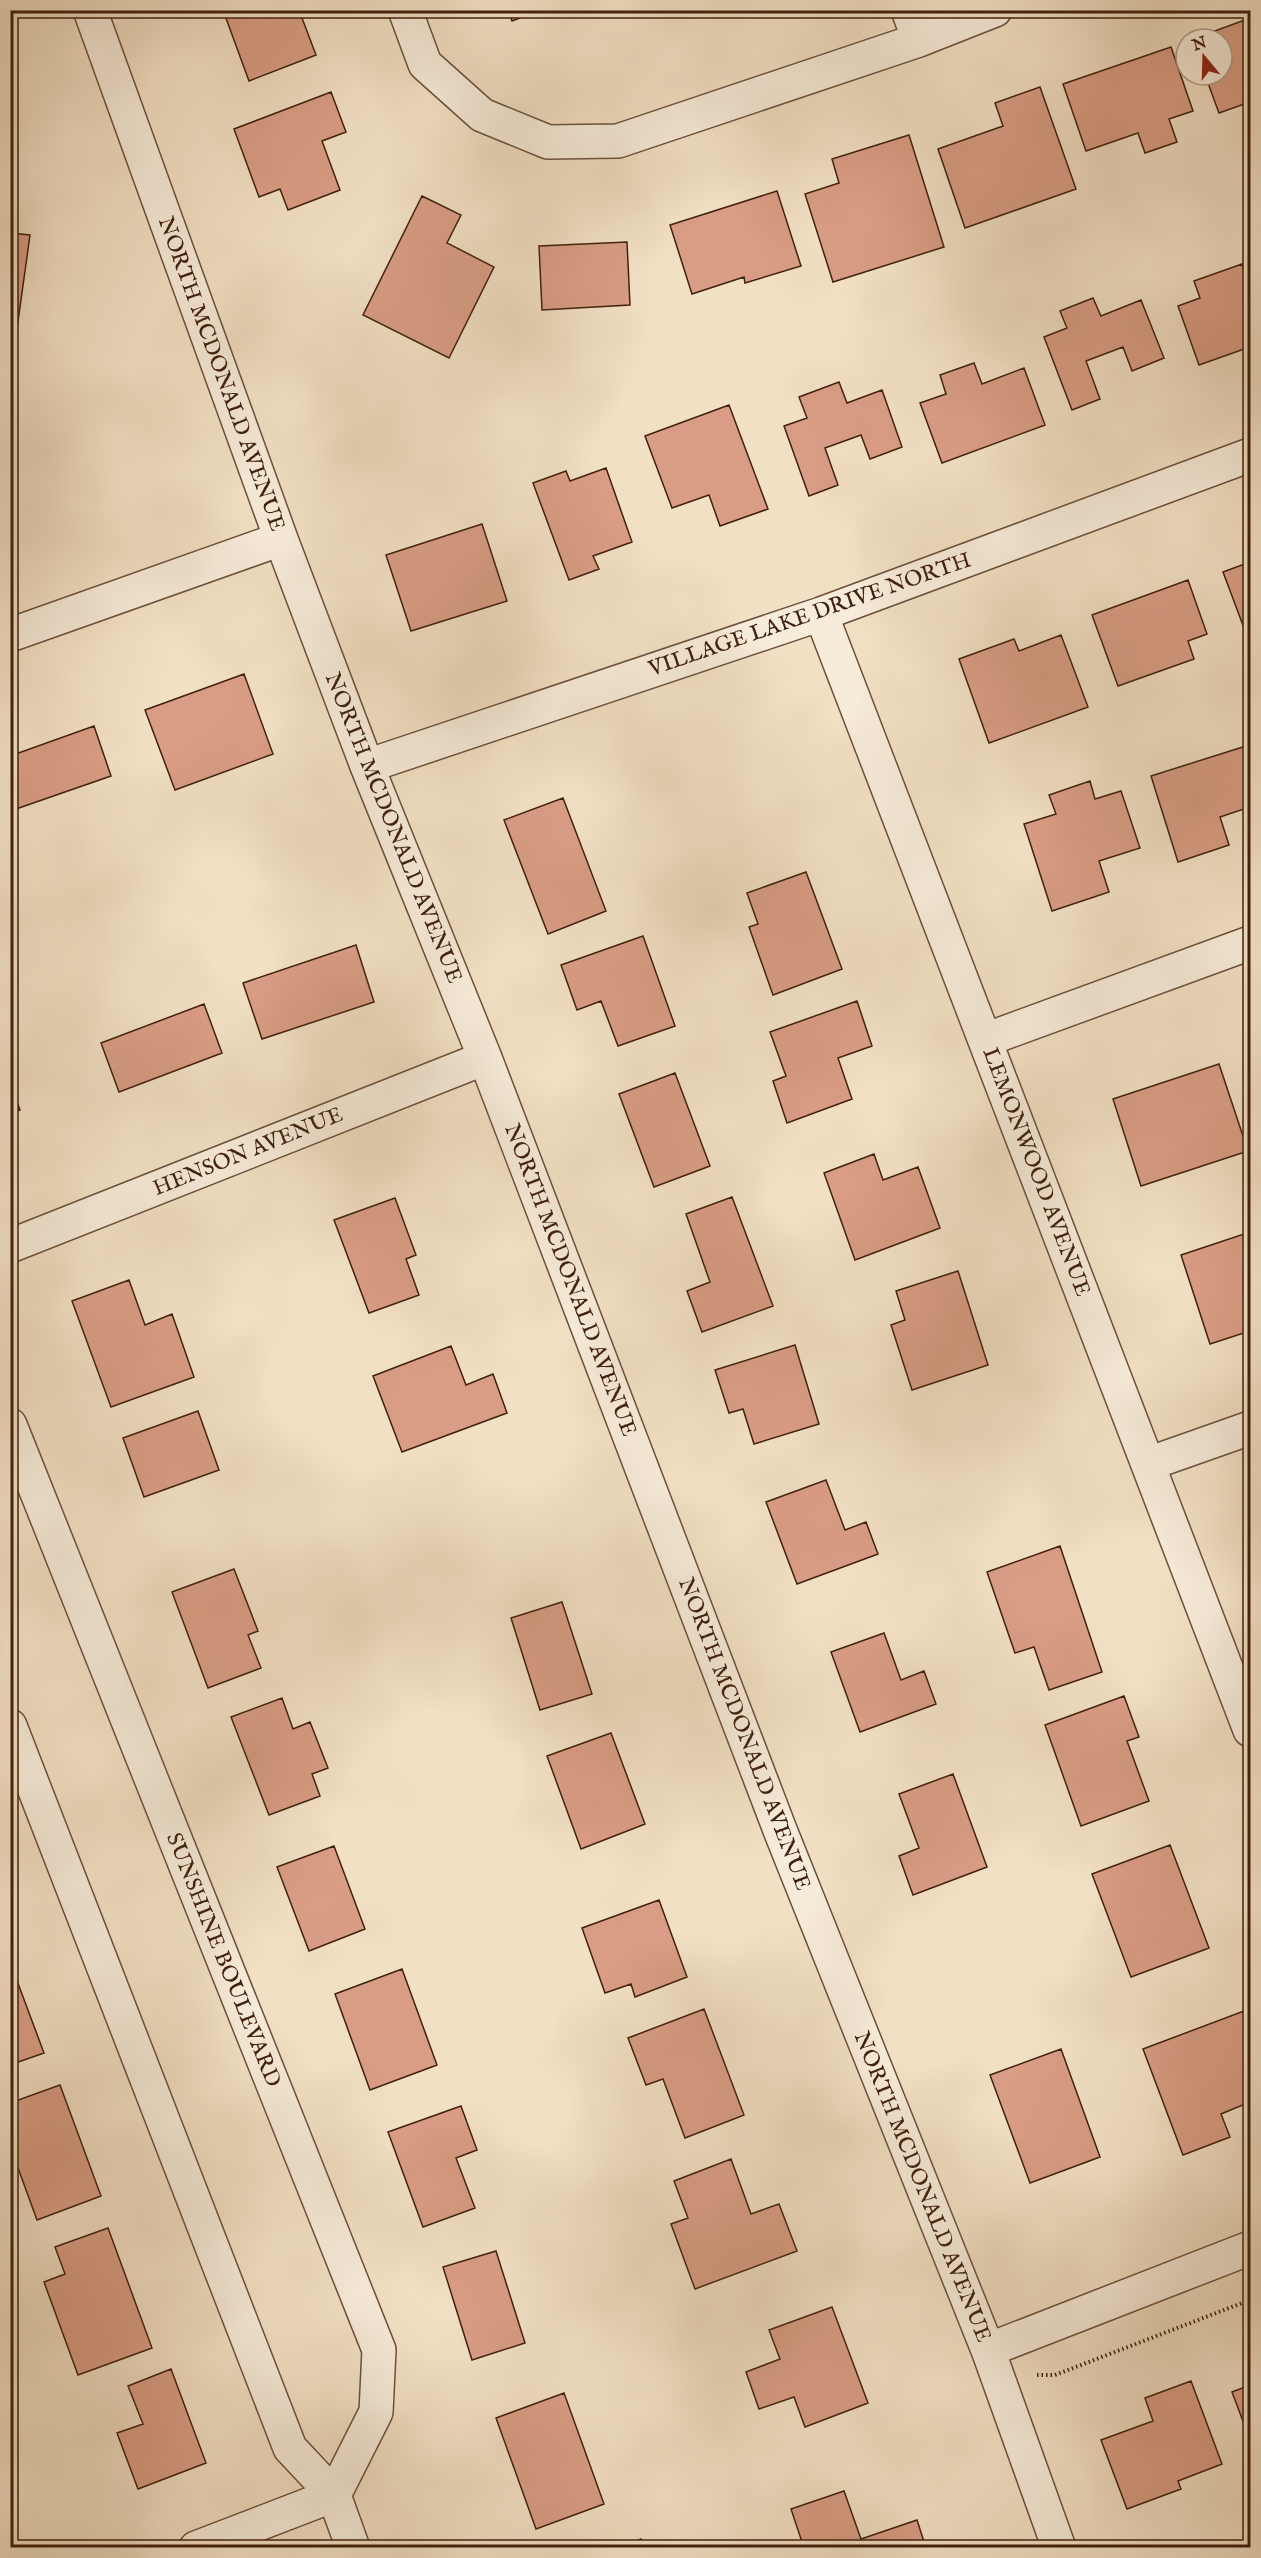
<svg xmlns="http://www.w3.org/2000/svg" width="1261" height="2558" viewBox="0 0 1261 2558" font-family="'IM FELL English',serif">
	<style>
		.building { fill: #d99d85; stroke: #40200e; stroke-width: 1.5 }
		.lines { fill: none; stroke-linecap: round; stroke-linejoin: round }
		.street-casing { stroke: #6c503c; stroke-width: 36 }
		.path { stroke: #40200e; stroke-width: 4; stroke-dasharray: 1.5 3; stroke-linecap: butt }
		.street { stroke: #f7ebd9; stroke-width: 33 }
		.labels { text-anchor: middle; dominant-baseline: central; stroke-width: 4.5; stroke-linejoin: round; paint-order: stroke }
		.street-label { font-size: 22px; fill: #40200e; stroke: #f7ebd9 }
	</style>
	<rect width="100%" height="100%" fill="#f2e0c4"/>
	<filter id="stains"><feTurbulence type="fractalNoise" baseFrequency=".00333" numOctaves="4"/><feColorMatrix values="0 0 0 0 .2 0 0 0 0 .09 0 0 0 0 .02 0 0 0 .5 -.17"/></filter>
	<radialGradient id="worn" r=".72"><stop offset=".6" stop-color="#630" stop-opacity="0"/><stop offset="1" stop-color="#630" stop-opacity=".3"/></radialGradient>
	<path class="building" d="M223 10H299L316 55 249 81Z
		M508 10H540L512 21Z
		M1250 18V102L1219 113 1205 75H1222V39H1193Z
		M1171 47 1193 111 1169 119 1177 142 1145 153 1138 133 1086 151 1063 84Z
		M1040 87 1076 189 965 228 938 149 1003 126 995 103Z
		M331 92 346 132 322 141 340 190 288 210 280 189 259 197 234 129Z
		M909 135 944 247 833 282 805 194 839 183 832 159Z
		M777 191 801 266 745 283 744 277 692 294 670 225Z
		M422 196 461 215 447 243 494 267 449 358 363 315Z
		M10 233 30 235 16 336H10Z
		M627 242 630 305 542 310 539 246Z
		M1242 264 1248 283 1250 282V347L1199 365 1178 306 1200 298 1194 281Z
		M1093 298 1101 316 1141 300 1164 358 1132 371 1123 347 1086 361 1100 399 1072 410 1044 337 1067 328 1060 311Z
		M974 363 982 384 1024 368 1045 425 942 463 920 403 946 394 940 375Z
		M839 382 847 403 882 390 902 447 870 459 861 435 825 448 838 485 809 496 784 426 807 418 799 397Z
		M729 405 768 509 720 526 709 495 672 508 645 436Z
		M606 468 632 542 593 556 599 569 569 580 533 483 566 471 570 481Z
		M482 524 507 601 411 631 386 555Z
		M1250 562V625L1244 628 1223 572Z
		M1188 580 1207 634 1188 641 1194 659 1118 686 1092 615Z
		M1061 635 1088 707 989 743 959 659 1014 639 1019 651Z
		M244 674 273 754 175 790 145 710Z
		M94 726 111 776 16 809 10 794V756Z
		M1246 746 1250 760V807L1220 817 1229 845 1178 862 1151 776Z
		M1090 781 1095 799 1121 791 1140 848 1099 861 1109 892 1052 911 1024 824 1056 814 1049 795Z
		M563 798 606 911 548 934 504 820Z
		M806 872 842 969 773 995 749 927 758 924 747 893Z
		M643 936 675 1026 618 1046 601 1001 577 1010 561 965Z
		M356 945 374 1002 262 1039 243 983Z
		M857 1001 872 1046 838 1058 852 1099 787 1123 773 1081 786 1076 770 1032Z
		M204 1004 222 1053 119 1092 101 1043Z
		M1219 1064 1248 1151 1141 1186 1113 1099Z
		M675 1073 710 1166 654 1187 619 1094Z
		M10 1081 20 1110 10 1113Z
		M874 1154 883 1180 918 1167 940 1228 855 1260 824 1173Z
		M732 1197 773 1306 702 1332 687 1291 710 1282 686 1214Z
		M395 1198 416 1255 406 1259 419 1295 369 1313 334 1220Z
		M1250 1232V1331L1210 1344 1181 1255Z
		M958 1271 988 1365 912 1390 891 1325 905 1320 896 1291Z
		M129 1280 145 1325 172 1314 194 1377 111 1407 72 1301Z
		M795 1345 819 1424 754 1444 743 1409 729 1413 715 1370Z
		M451 1346 466 1385 493 1374 507 1413 402 1452 373 1376Z
		M198 1411 219 1470 144 1497 123 1438Z
		M826 1480 845 1530 866 1522 878 1554 797 1584 766 1502Z
		M1060 1546 1102 1672 1049 1690 1034 1647 1015 1653 987 1572Z
		M234 1569 258 1631 248 1635 261 1668 208 1688 172 1592Z
		M562 1602 592 1694 540 1710 511 1618Z
		M884 1633 901 1680 924 1671 936 1704 860 1732 831 1652Z
		M1124 1696 1139 1737 1127 1741 1149 1801 1081 1826 1045 1725Z
		M282 1698 293 1729 310 1722 328 1768 312 1774 320 1796 269 1815 231 1717Z
		M611 1733 645 1824 581 1849 547 1756Z
		M953 1774 987 1867 913 1895 899 1856 919 1848 899 1794Z
		M1170 1845 1209 1948 1131 1977 1092 1874Z
		M334 1846 365 1929 309 1951 277 1867Z
		M659 1900 687 1977 635 1997 631 1984 605 1993 582 1928Z
		M10 1962 44 2053 10 2065Z
		M402 1969 437 2065 370 2090 335 1994Z
		M704 2009 744 2115 685 2138 663 2079 646 2085 628 2038Z
		M1244 2011 1250 2029V2102L1221 2114 1230 2137 1183 2155 1143 2049Z
		M1061 2049 1100 2157 1030 2183 990 2075Z
		M60 2085 101 2196 37 2220 10 2146V2103Z
		M461 2106 477 2150 456 2158 475 2208 423 2227 388 2132Z
		M731 2159 751 2214 779 2204 797 2251 695 2289 671 2224 688 2218 674 2181Z
		M108 2228 152 2348 78 2375 44 2282 65 2274 55 2247Z
		M496 2251 525 2343 472 2360 443 2267Z
		M832 2307 868 2403 805 2427 794 2397 759 2409 746 2372 780 2359 769 2330Z
		M171 2369 206 2463 138 2489 117 2433 143 2424 128 2386Z
		M1191 2381 1222 2464 1178 2481 1181 2489 1127 2509 1101 2440 1153 2421 1145 2398Z
		M1250 2385V2440L1232 2392Z
		M564 2393 604 2504 536 2529 496 2418Z
		M844 2491 861 2539 917 2520 926 2548H804L791 2509Z
		M641 2539 644 2548H619Z"/>
	<g class="lines">
		<defs>
			<path id="street" d="M90 10 281 539 367 766 485 1058 780 1830 988 2350 1059 2548
				M405 10 425 64 482 115 548 142 618 141 919 40 995 10
				M908 10 919 40
				M821 614 1250 1730
				M10 635 281 539
				M367 766 821 614 1250 455
				M985 1040 1250 943
				M10 1246 485 1058
				M10 1425 379 2350 376 2412 334 2495
				M1148 1464 1250 1428
				M10 1726 290 2448 334 2495 353 2548
				M988 2350 1250 2248
				M196 2548 334 2495"/>
		</defs>
		<use href="#street" class="street-casing"/>
		<path class="path" d="M1037 2375H1055L1250 2300"/>
		<use href="#street" class="street"/>
	</g>
	<g class="labels">
		<g class="street-label">
			<text transform="translate(221 374) rotate(70)">NORTH MCDONALD AVENUE</text>
			<text transform="translate(810 615) rotate(-19)">VILLAGE LAKE DRIVE NORTH</text>
			<text transform="translate(393 828) rotate(68)">NORTH MCDONALD AVENUE</text>
			<text transform="translate(248 1152) rotate(-22)">HENSON AVENUE</text>
			<text transform="translate(1036 1172) rotate(69)">LEMONWOOD AVENUE</text>
			<text transform="translate(570 1280) rotate(69)">NORTH MCDONALD AVENUE</text>
			<text transform="translate(744 1734) rotate(69)">NORTH MCDONALD AVENUE</text>
			<text transform="translate(223 1960) rotate(68)">SUNSHINE BOULEVARD</text>
			<text transform="translate(922 2187) rotate(68)">NORTH MCDONALD AVENUE</text>
		</g>
	</g>
	<rect width="1261" height="2558" fill="none" stroke="#f2e0c4" stroke-width="36"/>
	<rect x="12" y="12" width="1237" height="2534" fill="none" stroke="#40200e" stroke-width="3"/>
	<rect x="18" y="18" width="1225" height="2522" fill="none" stroke="#40200e" stroke-width="1.5"/>
	<g transform="translate(1204 57) rotate(341)"><circle r="28" fill="#f7ebd9" stroke="#ae9a88" stroke-width="1.5"/>
	<path d="M0-4.5L10 22L0 15L-10 22Z" fill="#8f2418"/>
	<text y="-9" font-size="16" font-weight="bold" text-anchor="middle" fill="#40200e">N</text>
	</g>
	<rect width="100%" height="100%" filter="url(#stains)"/>
	<rect width="100%" height="100%" fill="url(#worn)"/>
</svg>
